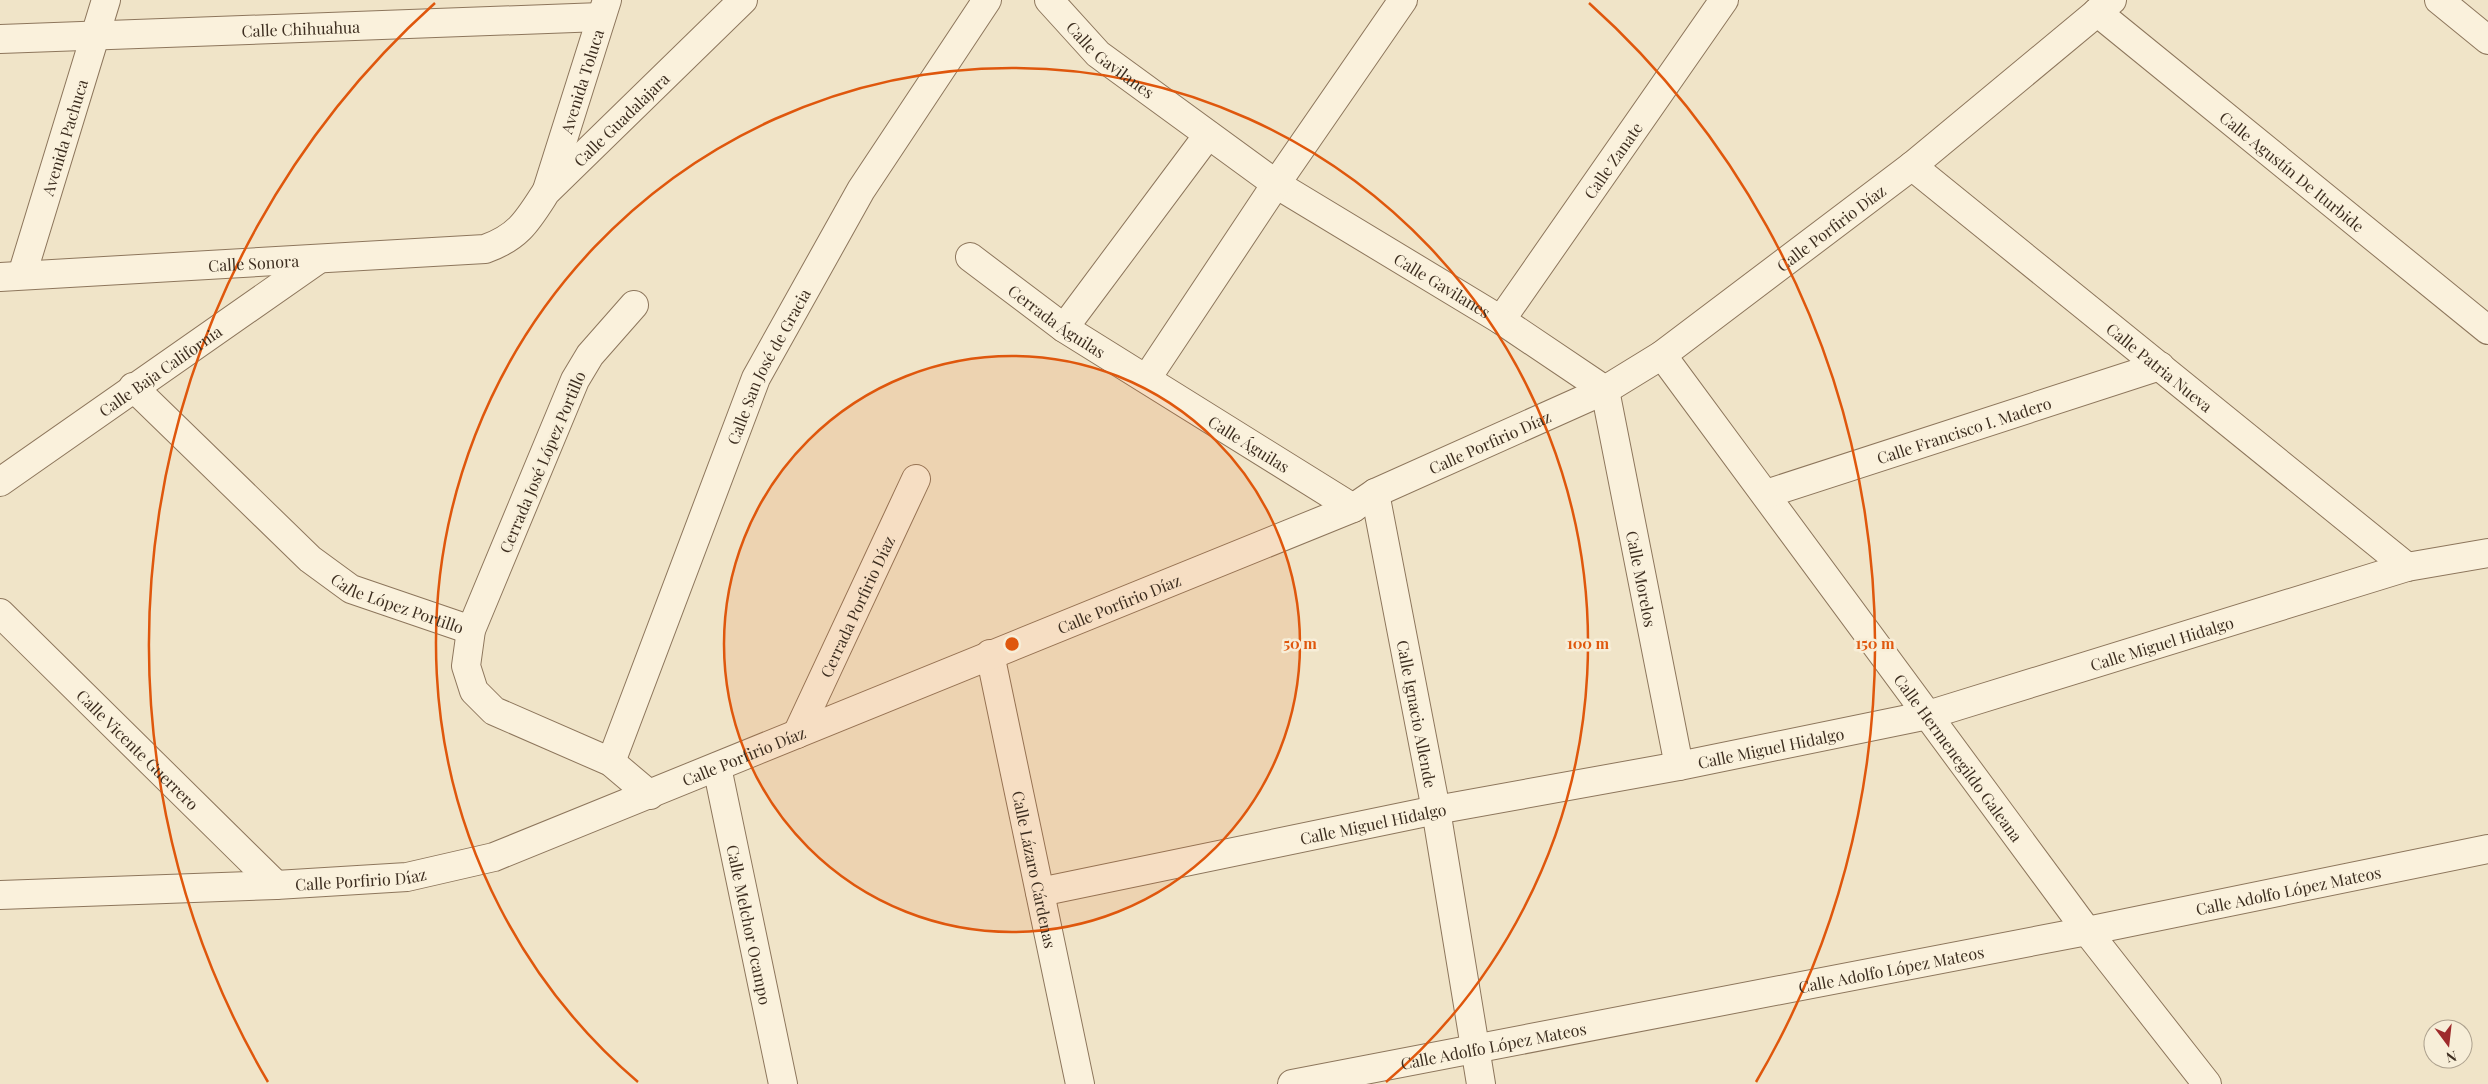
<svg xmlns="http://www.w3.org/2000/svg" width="2488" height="1084" viewBox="0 0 2488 1084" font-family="'Playfair Display',serif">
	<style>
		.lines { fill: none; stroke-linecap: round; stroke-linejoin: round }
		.minor-casing { stroke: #8d765c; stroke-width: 30 }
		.minor { stroke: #faf1dc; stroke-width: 28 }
		.ring { fill: none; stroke: #df570d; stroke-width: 2.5 }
		.labels { text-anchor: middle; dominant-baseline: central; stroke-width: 5; stroke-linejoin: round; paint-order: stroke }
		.street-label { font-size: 16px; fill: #3d2e20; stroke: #f7eed8 }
		.centre { fill: #df570d; stroke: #f7eed8; stroke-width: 2.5 }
		.ring-label { font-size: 15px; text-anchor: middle; font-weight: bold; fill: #df570d; stroke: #f7eed8; stroke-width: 5; stroke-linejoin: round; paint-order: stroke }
	</style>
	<rect width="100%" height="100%" fill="#f0e4c8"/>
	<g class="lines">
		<defs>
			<g id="minor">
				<path id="s1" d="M1049 0 1098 54 1276 184 1501 320 1605 390 1679 766"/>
				<path d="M2439 0 2488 40"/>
				<path id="s2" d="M2097 12 2488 330"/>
				<path id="s3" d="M0 39 601 17"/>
				<path id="s4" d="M1912 166 2407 567"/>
				<path id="s5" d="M547 190 607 0"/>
				<path id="s6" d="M970 257 1064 328 1353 508"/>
				<path id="s7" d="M22 275 106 0"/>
				<path id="s8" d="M0 277 485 249C519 237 528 220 546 192L743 0"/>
				<path d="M634 305 590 355 575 380 471 630 466 666 474 691 494 711 611 762 650 795"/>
				<path id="s9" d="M1501 320 1724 0"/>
				<path d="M1064 328 1208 135"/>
				<path id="s10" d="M1662 355 2087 931 2207 1084"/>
				<path d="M1147 378 1276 184 1403 0"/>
				<path id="s11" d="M133 387 310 559 351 589 471 630"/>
				<path id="s12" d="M0 482 319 259"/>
				<path id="s13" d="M1375 493 1436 810 1481 1084"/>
				<path id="s14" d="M1766 494 2160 366"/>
				<path id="s15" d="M0 613 276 885"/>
				<path id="s16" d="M990 654 1080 1084"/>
				<path id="s17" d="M797 734 916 479"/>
				<path id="s18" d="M611 762 756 378 861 190 987 0"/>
				<path id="s19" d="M717 767 783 1084"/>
				<path id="s20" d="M1040 892 1436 810 1679 766 1928 715 2407 567 2488 553"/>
				<path id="s21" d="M0 895 276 885 407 877 494 857 1353 508 1375 493 1605 390 1662 355 1912 166 2112 0"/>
				<path id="s22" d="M1292 1084 2087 931 2488 849"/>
			</g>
		</defs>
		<use href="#minor" class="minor-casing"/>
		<use href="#minor" class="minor"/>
	</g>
	<circle cx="1012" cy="644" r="288" fill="#df570d" fill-opacity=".12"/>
	<g class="ring">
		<circle cx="1012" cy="644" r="288"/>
		<path d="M638 1082A576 576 0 1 1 1386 1082"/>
		<path d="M268 1082A863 863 0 0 1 435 3M1589 3A863 863 0 0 1 1756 1082"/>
	</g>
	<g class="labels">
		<g class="street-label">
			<text stroke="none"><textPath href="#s3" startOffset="301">Calle Chihuahua</textPath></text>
			<text stroke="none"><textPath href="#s1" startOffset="86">Calle Gavilanes</textPath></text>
			<text stroke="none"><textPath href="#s5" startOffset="114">Avenida Toluca</textPath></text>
			<text stroke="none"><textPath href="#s8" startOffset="676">Calle Guadalajara</textPath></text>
			<text stroke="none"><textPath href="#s7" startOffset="144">Avenida Pachuca</textPath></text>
			<text stroke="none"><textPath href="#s9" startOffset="195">Calle Zanate</textPath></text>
			<text stroke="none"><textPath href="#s2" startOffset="252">Calle Agustín De Iturbide</textPath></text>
			<text stroke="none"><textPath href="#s21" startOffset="1981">Calle Porfirio Díaz</textPath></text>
			<text stroke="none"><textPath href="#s8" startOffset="254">Calle Sonora</textPath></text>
			<text stroke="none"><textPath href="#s1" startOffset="488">Calle Gavilanes</textPath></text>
			<text stroke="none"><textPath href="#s6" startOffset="108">Cerrada Águilas</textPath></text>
			<text stroke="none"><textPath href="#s18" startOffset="426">Calle San José de Gracia</textPath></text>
			<text stroke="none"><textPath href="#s4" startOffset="319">Calle Patria Nueva</textPath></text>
			<text stroke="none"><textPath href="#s12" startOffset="195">Calle Baja California</textPath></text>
			<text stroke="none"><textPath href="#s14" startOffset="208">Calle Francisco I. Madero</textPath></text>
			<text stroke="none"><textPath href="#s21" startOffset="1576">Calle Porfirio Díaz</textPath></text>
			<text stroke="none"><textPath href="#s6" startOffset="336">Calle Águilas</textPath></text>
			<text transform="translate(542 462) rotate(-67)">Cerrada José López Portillo</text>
			<text stroke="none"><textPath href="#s1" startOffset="874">Calle Morelos</textPath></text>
			<text stroke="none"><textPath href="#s11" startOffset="346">Calle López Portillo</textPath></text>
			<text stroke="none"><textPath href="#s21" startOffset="1171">Calle Porfirio Díaz</textPath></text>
			<text stroke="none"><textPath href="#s17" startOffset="141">Cerrada Porfirio Díaz</textPath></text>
			<text stroke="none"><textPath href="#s20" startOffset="1150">Calle Miguel Hidalgo</textPath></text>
			<text stroke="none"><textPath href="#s13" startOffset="225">Calle Ignacio Allende</textPath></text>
			<text stroke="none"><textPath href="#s20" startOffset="745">Calle Miguel Hidalgo</textPath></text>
			<text stroke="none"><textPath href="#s15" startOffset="194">Calle Vicente Guerrero</textPath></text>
			<text stroke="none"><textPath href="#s21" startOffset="766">Calle Porfirio Díaz</textPath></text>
			<text stroke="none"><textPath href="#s10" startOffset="500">Calle Hermenegildo Galeana</textPath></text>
			<text stroke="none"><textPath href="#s20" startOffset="340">Calle Miguel Hidalgo</textPath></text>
			<text stroke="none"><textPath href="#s16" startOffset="220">Calle Lázaro Cárdenas</textPath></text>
			<text stroke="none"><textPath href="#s21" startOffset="361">Calle Porfirio Díaz</textPath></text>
			<text stroke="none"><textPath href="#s22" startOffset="1015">Calle Adolfo López Mateos</textPath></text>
			<text stroke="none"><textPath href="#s19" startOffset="161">Calle Melchor Ocampo</textPath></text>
			<text stroke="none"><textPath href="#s22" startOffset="610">Calle Adolfo López Mateos</textPath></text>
			<text stroke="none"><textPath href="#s22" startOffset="205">Calle Adolfo López Mateos</textPath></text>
		</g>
	</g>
	<circle cx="1012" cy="644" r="8" class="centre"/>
	<g class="ring-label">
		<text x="1300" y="649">50 m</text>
		<text x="1588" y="649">100 m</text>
		<text x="1875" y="649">150 m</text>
	</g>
	<g transform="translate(2448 1044) rotate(165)"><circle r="24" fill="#f7eed8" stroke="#ada18e"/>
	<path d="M0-4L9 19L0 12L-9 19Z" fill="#9e2a2b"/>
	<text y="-8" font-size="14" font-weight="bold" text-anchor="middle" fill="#3d2e20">N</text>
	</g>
</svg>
